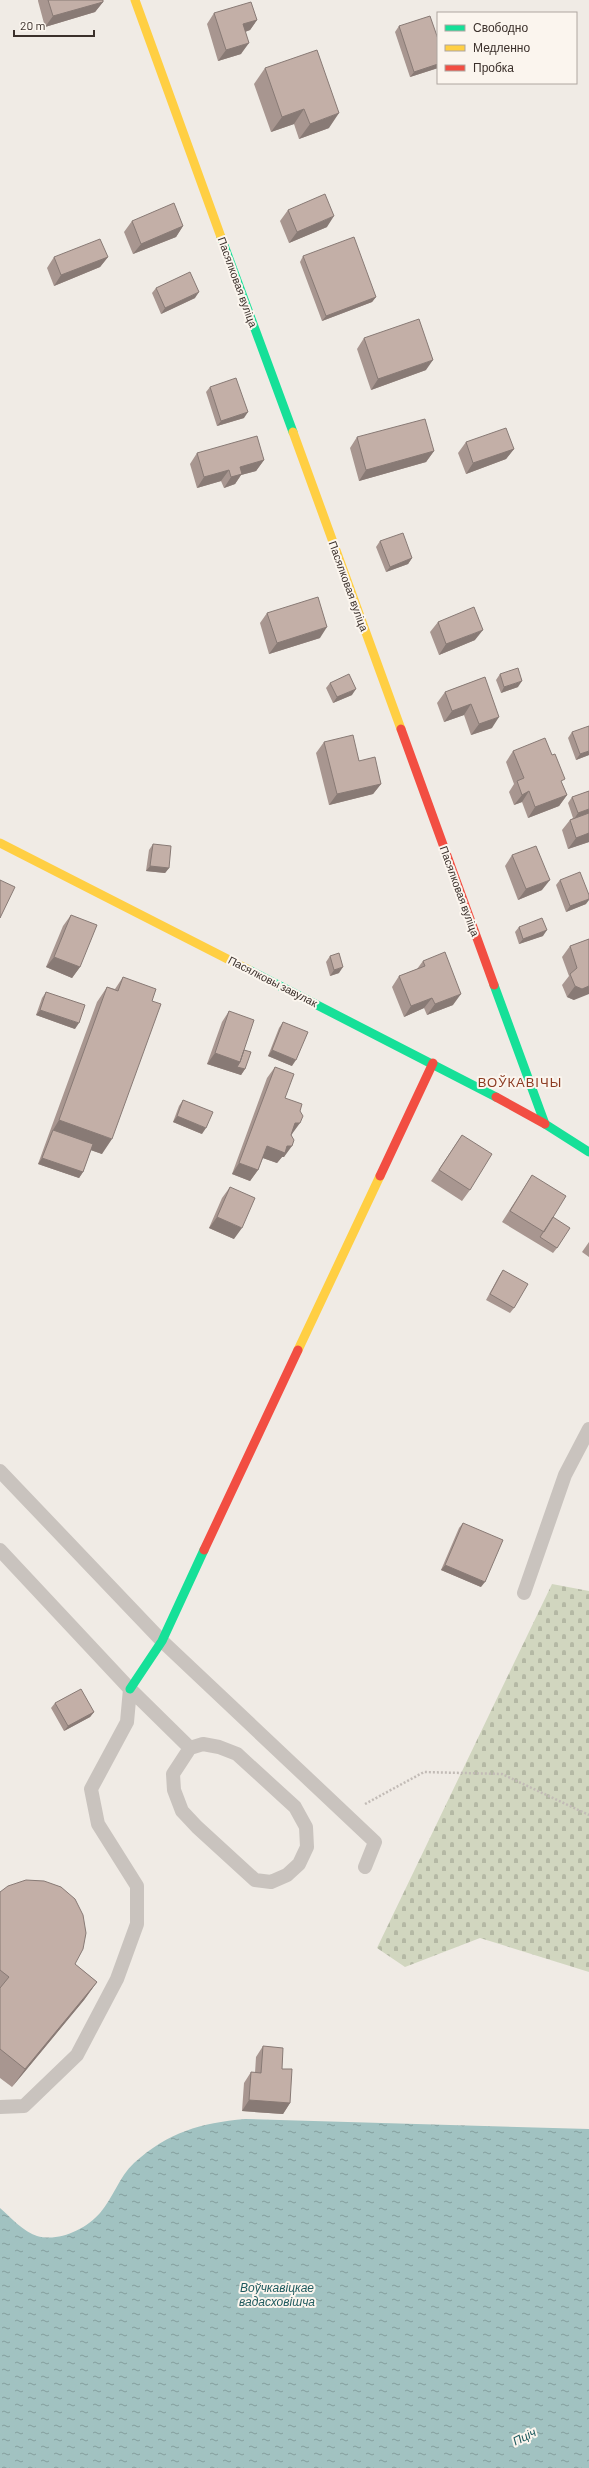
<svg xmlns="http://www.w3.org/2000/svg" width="589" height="2468" viewBox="0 0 589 2468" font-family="Barlow,sans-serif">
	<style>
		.cemetery { fill: url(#cemetery-stones) }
		.water { fill: url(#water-ripples) }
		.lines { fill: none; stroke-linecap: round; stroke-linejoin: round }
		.path { stroke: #c2bbb6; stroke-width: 2.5; stroke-dasharray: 2 2; stroke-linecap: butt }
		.lane { stroke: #c9c3be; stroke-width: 14 }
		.fast { stroke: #16e098; stroke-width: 9 }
		.slow { stroke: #ffcf43; stroke-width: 9 }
		.jam { stroke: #f24e42; stroke-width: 9 }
		.wall { fill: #a89690 }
		.shaded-wall { fill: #887a75 }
		.building { fill: #c3afa7; stroke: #887a75 }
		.labels { text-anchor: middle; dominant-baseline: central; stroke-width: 4; stroke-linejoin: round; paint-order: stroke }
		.street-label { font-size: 11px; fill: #3b302b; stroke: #fbf5ee }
		.water-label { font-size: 12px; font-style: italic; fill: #1f5a5e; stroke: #fbf5ee }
		.quarter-label { font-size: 13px; letter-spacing: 1px; fill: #8c3b22; stroke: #fbf5ee }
	</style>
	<defs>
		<pattern id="cemetery-stones" width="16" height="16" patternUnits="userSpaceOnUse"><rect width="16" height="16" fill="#d1d6bf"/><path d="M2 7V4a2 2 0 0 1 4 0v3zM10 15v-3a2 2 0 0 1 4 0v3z" fill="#b4b8a4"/></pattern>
		<pattern id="water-ripples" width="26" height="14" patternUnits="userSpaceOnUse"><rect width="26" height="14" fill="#a1c2c1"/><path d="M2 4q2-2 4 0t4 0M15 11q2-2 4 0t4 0" fill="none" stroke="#849e9d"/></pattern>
	</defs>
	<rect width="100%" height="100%" fill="#f0ebe5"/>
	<path class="cemetery" d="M552 1584 589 1591V1972L480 1938 405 1967 377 1948Z"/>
	<path class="water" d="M245 2119 589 2129V2468H0V2208C10 2217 24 2232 37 2236 58 2242 85 2230 100 2213 113 2198 119 2177 134 2163 169 2132 200 2123 245 2119Z"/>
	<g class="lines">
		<path class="path" d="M365 1804 424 1772 502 1774 589 1815"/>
		<path class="lane" d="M0 1471 162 1641 375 1842 365 1867
			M0 1550 130 1689 190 1748 173 1774 174 1790 182 1811 197 1827 255 1880 271 1882 287 1875 299 1864 307 1847 306 1827 295 1807 237 1754 219 1747 203 1744 190 1748
			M524 1593 565 1475 589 1429
			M0 2107 24 2106 77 2055 117 1979 137 1924V1886L98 1824 91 1789 127 1722 130 1689"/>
		<path class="fast" d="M221 237 293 432
			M249 970 496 1097
			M494 985 545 1124 589 1152
			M130 1689 162 1641 204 1550"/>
		<path class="slow" d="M135 0 221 237
			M293 432 401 729
			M0 843 249 970
			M298 1350 380 1176"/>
		<path class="jam" d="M401 729 494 985
			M496 1097 545 1124
			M380 1176 433 1063
			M204 1550 298 1350"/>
	</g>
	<path class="wall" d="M38 0H103V2L95 12 45 27 38 1Z
		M214 13 257 20 250 30 245 32 241 54 218 61 207 24Z
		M399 26 438 39V68L410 77 395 32Z
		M265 68 329 128 299 139 294 124 271 132 254 84Z
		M288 210 327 227 289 243 280 221Z
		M132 221 183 226 176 237 133 254 124 232Z
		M303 256 376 297 372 302 322 321 300 262Z
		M54 257H108L100 267 54 286 47 268Z
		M156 288 195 298 161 314 152 293Z
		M364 338 426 370 371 390 357 349Z
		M210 387 244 418 217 426 206 392Z
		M357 437 434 451 426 462 359 481 350 448Z
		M466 442 514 449 506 459 466 474 458 453Z
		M197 453 264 460 256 471 241 475 235 484 224 488 221 481 197 488 190 464Z
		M380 541 412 558 408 564 386 572 376 547Z
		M267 613 320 638 269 654 260 623Z
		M438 622 475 640 439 655 430 632Z
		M500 674 518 687 501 693 496 680Z
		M485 677 492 728 471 735 464 715 444 722 437 703 445 692Z
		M330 683 352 695 333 703 326 688Z
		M572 732 589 755 576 760 568 738Z
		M324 742 359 761 381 784 373 794 329 805 316 753Z
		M513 751 562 783 567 795 559 806 528 818 522 802 514 805 509 792 514 784 506 762Z
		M589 791V842L568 849 562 830 570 820 573 818 568 803 572 797Z
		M153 844 169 868 165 873 146 871 149 850Z
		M512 855 542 890 518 900 505 866Z
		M560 880 586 904 566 912 556 885Z
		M71 915 80 967 72 978 46 967 63 926Z
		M519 927 543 936 519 944 515 932Z
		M589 939 574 1000 567 997 562 985 569 976 562 957 570 946Z
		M330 956 339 973 330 976 326 962Z
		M423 961 453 1005 427 1015 424 1008 404 1017 392 987 399 976 417 969Z
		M123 977 102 1154 91 1150 83 1172 79 1178 38 1164 97 1002 107 987 115 989Z
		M46 992 75 1029 36 1015 42 998Z
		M229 1011 244 1050 245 1069 241 1075 207 1064 222 1022Z
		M283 1022 292 1066 268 1056 279 1028Z
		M275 1067 285 1098 300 1111 284 1157H282L277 1163 263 1158 258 1170 250 1181 232 1174 267 1078Z
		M183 1100 202 1134 173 1122 179 1106Z
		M462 1135 470 1190 462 1201 431 1181Z
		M532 1175 553 1217 557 1248 553 1253 502 1222 525 1186Z
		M230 1187 234 1239 209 1228 222 1198Z
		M589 1242V1257L582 1252Z
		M503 1270 514 1308 510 1313 486 1300 499 1276Z
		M463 1523 481 1587 441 1570 459 1528Z
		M55 1703 94 1712 90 1717 64 1731 51 1708Z
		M0 1892 75 1964 97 1982 84 2000 12 2087 0 2078Z
		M263 2046 282 2069 290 2103 283 2114 242 2111 244 2083 251 2072 255 2073 256 2057Z"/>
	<path class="shaded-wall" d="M103 2 95 12 45 27 53 16Z
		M257 20 250 30 236 35 243 24Z
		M249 43 241 54 218 61 226 50Z
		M438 64V68L410 77 414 72Z
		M304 109 294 124 271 132 282 117Z
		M339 113 329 128 299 139 310 124Z
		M334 216 327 227 289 243 297 232Z
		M183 226 176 237 133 254 141 244Z
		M108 257 100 267 54 286 61 275Z
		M199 292 195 298 161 314 165 308Z
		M376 297 372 302 322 321 326 316Z
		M433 360 426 370 371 390 378 379Z
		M248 412 244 418 217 426 221 421Z
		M514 449 506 459 466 474 473 463Z
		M434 451 426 462 359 481 366 470Z
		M264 460 256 471 241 475 235 484 224 488 231 477 240 467Z
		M229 470 221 481 197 488 204 477Z
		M412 558 408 564 386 572 390 567Z
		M327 627 320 638 269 654 277 643Z
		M483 630 475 640 439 655 446 644Z
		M522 681 518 687 501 693 504 687Z
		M356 689 352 695 333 703 337 697Z
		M471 704 464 715 444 722 452 711Z
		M499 717 492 728 471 735 479 724Z
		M589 751V755L576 760 580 754Z
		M381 784 373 794 329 805 337 794Z
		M529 791 522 802 514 805 522 795Z
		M567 795 559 806 528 818 535 807Z
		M589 809V813L574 819 578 813Z
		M589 833V842L568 849 576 838Z
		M150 866 169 868 165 873 146 871Z
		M550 880 542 890 518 900 526 889Z
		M589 899V900L586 904 566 912 570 906Z
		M547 930 543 936 519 944 523 939Z
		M54 957 80 967 72 978 46 967Z
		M343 967 339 973 330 976 334 970Z
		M575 986H589V994L574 1000 567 997Z
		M461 994 453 1005 427 1015 435 1004Z
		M432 998 424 1008 404 1017 411 1006Z
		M40 1010 79 1023 75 1029 36 1015Z
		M272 1050 296 1060 292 1066 268 1056Z
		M215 1053 240 1062 245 1069 241 1075 207 1064Z
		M177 1116 206 1128 202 1134 173 1122Z
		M59 1120 112 1139 102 1154 50 1136 53 1130Z
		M295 1123H300L292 1134H288Z
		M267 1146H292L284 1157H282L277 1163 260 1157Z
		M42 1158 83 1172 79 1178 38 1164Z
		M239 1163 258 1170 250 1181 232 1174Z
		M217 1217 242 1228 234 1239 209 1228Z
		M445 1565 485 1582 481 1587 441 1570Z
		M94 1712 90 1717 64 1731 68 1726Z
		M97 1982 84 2000 12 2087 25 2069Z
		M249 2100 290 2103 283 2114 242 2111Z"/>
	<path class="building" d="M48 0H103V2L53 16Z
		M251 2 257 20 243 24 249 43 226 50 214 13Z
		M430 16 438 39V64L414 72 399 26Z
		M317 50 339 113 310 124 304 109 282 117 265 68Z
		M325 194 334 216 297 232 288 210Z
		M174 203 183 226 141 244 132 221Z
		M354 237 376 297 326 316 303 256Z
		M100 239 108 257 61 275 54 257Z
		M190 272 199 292 165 308 156 288Z
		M419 319 433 360 378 379 364 338Z
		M236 378 248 412 221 421 210 387Z
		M425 419 434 451 366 470 357 437Z
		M506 428 514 449 473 463 466 442Z
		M257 436 264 460 240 467 242 474 231 477 229 470 204 477 197 453Z
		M403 533 412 558 390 567 380 541Z
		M318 597 327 627 277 643 267 613Z
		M474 607 483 630 446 644 438 622Z
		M518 668 522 681 504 687 500 674Z
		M349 674 356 689 337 697 330 683Z
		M485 677 499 717 479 724 471 704 452 711 445 692Z
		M589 726V751L580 754 572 732Z
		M353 735 359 761 375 757 381 784 337 794 324 742Z
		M545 738 552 755 555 754 565 779 561 781 567 795 535 807 529 791 522 795 517 781 524 778 513 751Z
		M589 791V809L578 813 572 797Z
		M589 813V833L576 838 570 820Z
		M153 844 171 846 169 868 150 866Z
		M536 846 550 880 526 889 512 855Z
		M580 872 589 895V899L570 906 560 880Z
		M0 880 15 887 0 918Z
		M71 915 97 925 80 967 54 957Z
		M542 918 547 930 523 939 519 927Z
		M589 939V986L582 989 575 986 570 974 577 968 570 946Z
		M445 952 461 994 435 1004 432 998 411 1006 399 976 425 966 423 961Z
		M339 953 343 967 334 970 330 956Z
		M123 977 156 989 152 1001 161 1004 112 1139 59 1120 107 987 118 991Z
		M46 992 85 1005 79 1023 40 1010Z
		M229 1011 254 1020 240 1062 215 1053Z
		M283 1022 308 1032 296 1060 272 1050Z
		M244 1050 251 1052 245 1069 237 1067 240 1062Z
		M275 1067 294 1074 285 1098 302 1104 300 1111 303 1116 300 1123H295L291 1135 294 1140 292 1146H287L285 1153 267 1146 258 1170 239 1163Z
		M183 1100 213 1112 206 1128 177 1116Z
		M53 1130 93 1144 83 1172 42 1158Z
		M462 1135 492 1154 470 1190 439 1170Z
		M532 1175 566 1196 544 1232 510 1211Z
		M230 1187 255 1198 242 1228 217 1217Z
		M553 1217 570 1228 557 1248 540 1237Z
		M503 1270 528 1284 514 1308 490 1294Z
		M463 1523 503 1540 485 1582 445 1565Z
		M81 1689 94 1712 68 1726 55 1703Z
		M26 1880 44 1881 61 1887 75 1899 83 1915 86 1933 83 1949 75 1964 97 1982 25 2069 0 2049V1988L9 1977 0 1970V1892L8 1886Z
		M263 2046 283 2048 282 2069H292L290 2103 249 2100 251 2072 261 2073Z"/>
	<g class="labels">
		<g class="street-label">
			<text transform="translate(238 282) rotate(70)">Пасялковая вуліца</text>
			<text transform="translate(349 586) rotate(70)">Пасялковая вуліца</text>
			<text transform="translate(460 891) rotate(70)">Пасялковая вуліца</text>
			<text transform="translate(273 981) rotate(27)">Пасялковы завулак</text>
		</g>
		<g class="water-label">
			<text x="277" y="2287">Воўчкавіцкае<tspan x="277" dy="14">вадасховішча</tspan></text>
			<text transform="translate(524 2436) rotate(-26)">Пціч</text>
		</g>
		<g class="quarter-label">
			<text x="520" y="1082">ВОЎКАВІЧЫ</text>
		</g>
	</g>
	<rect x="437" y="12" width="140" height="72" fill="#fbf5ee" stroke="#aea6a0"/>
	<rect x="445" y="25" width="20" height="6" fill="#16e098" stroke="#aea6a0"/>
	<text x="473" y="32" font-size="12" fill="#3b302b">Свободно</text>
	<rect x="445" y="45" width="20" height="6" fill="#ffcf43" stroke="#aea6a0"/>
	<text x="473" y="52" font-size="12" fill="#3b302b">Медленно</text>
	<rect x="445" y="65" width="20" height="6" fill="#f24e42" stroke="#aea6a0"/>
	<text x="473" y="72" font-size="12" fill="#3b302b">Пробка</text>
	<path d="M14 30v6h80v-6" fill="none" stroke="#3b302b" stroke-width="2"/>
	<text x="20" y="30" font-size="12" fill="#3b302b" stroke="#fbf5ee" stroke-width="3" paint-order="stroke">20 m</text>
</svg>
